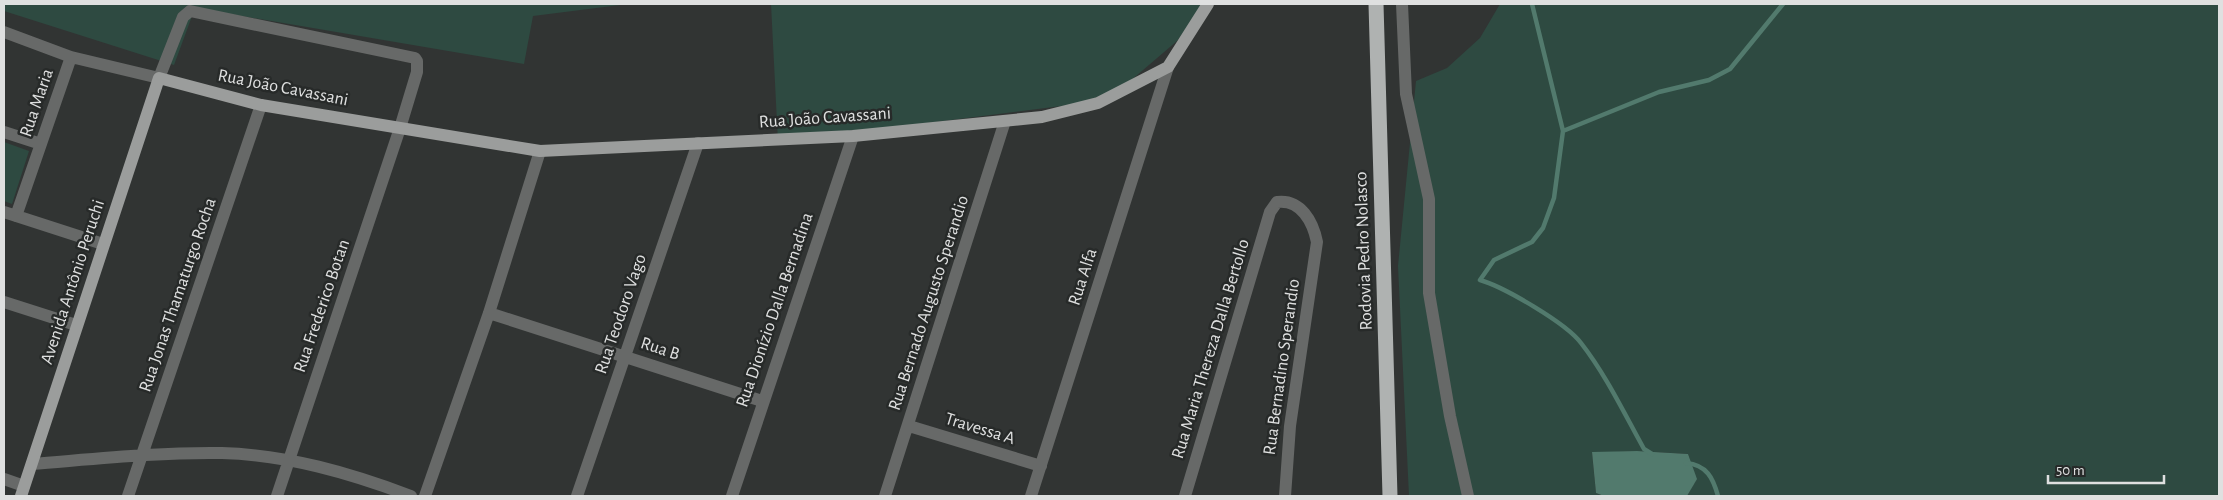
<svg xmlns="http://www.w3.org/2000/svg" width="2223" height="500" viewBox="0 0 2223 500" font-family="'Alegreya Sans',sans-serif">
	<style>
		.green { fill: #2e4a41 }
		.water { fill: #527a6d }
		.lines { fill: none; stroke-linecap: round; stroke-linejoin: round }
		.stream { stroke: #527a6d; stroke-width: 4.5 }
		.minor { stroke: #676968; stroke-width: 12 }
		.major { stroke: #9b9d9c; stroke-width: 12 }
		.highway { stroke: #afb2b1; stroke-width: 15 }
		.labels { text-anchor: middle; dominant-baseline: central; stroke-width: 5; stroke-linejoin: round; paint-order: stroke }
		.street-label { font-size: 18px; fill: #dfe0e0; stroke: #272a29 }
	</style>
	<rect width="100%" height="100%" fill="#313433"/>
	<path class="green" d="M4 4H628L533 16 524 64 195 8 174 65 4 11Z
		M771 4H1204L1177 41 1129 82 1085 103 778 142Z
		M1500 4H2219V496H1687L1696 479 1688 454 1637 451 1592 453 1596 493 1604 496H1409L1398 266 1416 81 1447 68 1480 38Z
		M4 142 29 151 12 204 4 201Z"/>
	<path class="water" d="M1637 451 1688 454 1697 479 1687 496H1604L1596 493 1592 452Z"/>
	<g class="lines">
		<path class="stream" d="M1532 4 1563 131 1554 198 1543 228 1532 242 1494 260 1480 280C1504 287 1566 323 1581 343 1606 375 1624 413 1644 449L1652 454
			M1563 131 1659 92 1709 80 1730 69 1783 4
			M1686 463C1707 465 1713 478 1718 496"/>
		<path class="minor" d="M1402 4 1406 94 1429 199V293L1450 416 1468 496
			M4 32 71 57 159 78 183 17 190 11 415 58 417 61V72L400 128 277 496
			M4 132 41 144
			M4 212 103 244
			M16 216 71 57
			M4 302 76 325
			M489 313 762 401
			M909 426 1041 466
			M32 464C95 459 159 452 222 453 288 455 350 473 411 496
			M4 479 24 486
			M128 496 261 105
			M425 496 489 313 540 151
			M577 496 698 143
			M732 496 853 136
			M885 496 1005 121
			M1031 496 1168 67
			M1185 496 1270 212 1277 202C1301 199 1313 222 1317 242L1290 426 1285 496"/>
		<path class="major" d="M21 496 159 78 261 105 540 151 853 136 1042 117 1098 103 1168 67 1208 4"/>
		<path class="highway" d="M1376 4 1390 496"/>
	</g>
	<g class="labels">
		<g class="street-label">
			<text transform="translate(283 88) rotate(11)">Rua João Cavassani</text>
			<text transform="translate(37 103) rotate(-71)">Rua Maria</text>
			<text transform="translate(825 118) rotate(-4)">Rua João Cavassani</text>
			<text transform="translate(1364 251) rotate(-92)">Rodovia Pedro Nolasco</text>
			<text transform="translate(1083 277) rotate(-72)">Rua Alfa</text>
			<text transform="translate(73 282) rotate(-72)">Avenida Antônio Peruchi</text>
			<text transform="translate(178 295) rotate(-71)">Rua Jonas Thamaturgo Rocha</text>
			<text transform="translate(929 303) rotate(-72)">Rua Bernado Augusto Sperandio</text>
			<text transform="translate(322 306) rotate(-71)">Rua Frederico Botan</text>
			<text transform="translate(775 310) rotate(-71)">Rua Dionízio Dalla Bernadina</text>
			<text transform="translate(621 314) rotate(-71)">Rua Teodoro Vago</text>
			<text transform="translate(660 349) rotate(18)">Rua B</text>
			<text transform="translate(1211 349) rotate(-73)">Rua Maria Thereza Dalla Bertollo</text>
			<text transform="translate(1282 367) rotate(-82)">Rua Bernadino Sperandio</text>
			<text transform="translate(980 429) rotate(17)">Travessa A</text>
		</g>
	</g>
	<rect width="2223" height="500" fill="none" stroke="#dfe0e0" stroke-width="10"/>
	<path d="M2048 475v8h116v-8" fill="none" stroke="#dfe0e0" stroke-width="2.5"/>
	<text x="2056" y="475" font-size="15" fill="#dfe0e0" stroke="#272a29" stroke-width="4" paint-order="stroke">50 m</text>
</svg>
